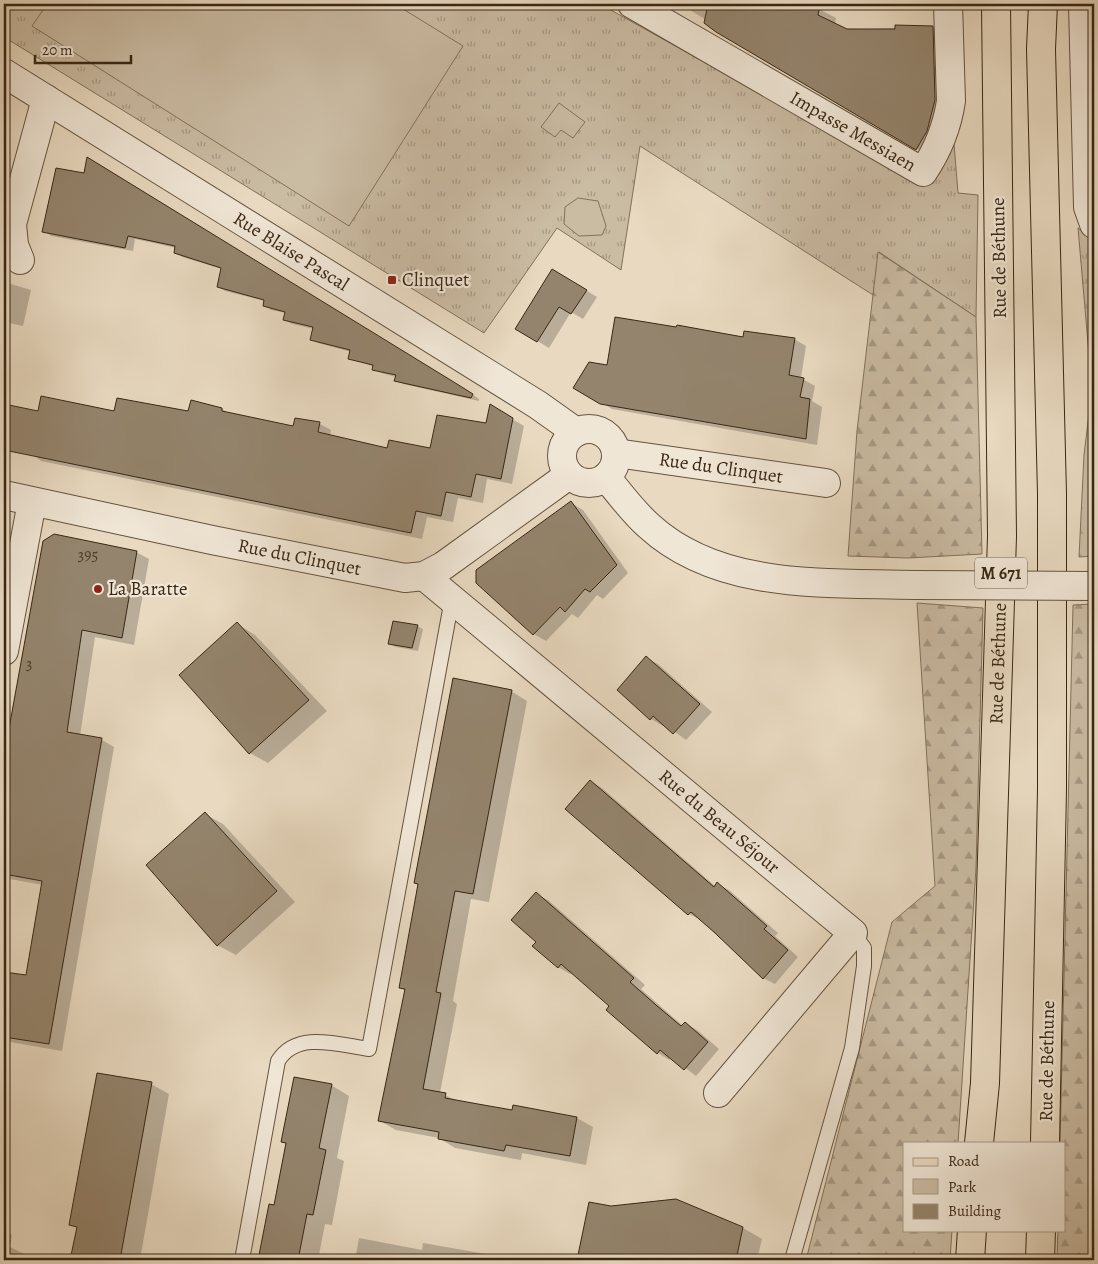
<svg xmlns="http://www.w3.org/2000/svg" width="1098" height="1264" viewBox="0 0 1098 1264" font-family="Alegreya,serif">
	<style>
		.grass { fill: url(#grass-tufts); stroke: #82715c }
		.forest { fill: url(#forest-firs); stroke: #82715c }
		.park { fill: #cabba3; stroke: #82715c }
		.shadow { fill: #0003 }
		.building { fill: #94846d; stroke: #392714 }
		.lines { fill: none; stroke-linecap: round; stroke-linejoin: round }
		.service-casing { stroke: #65543f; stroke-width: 16 }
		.minor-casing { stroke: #65543f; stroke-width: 30 }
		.primary-casing { stroke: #392714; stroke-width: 30 }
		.service { stroke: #f0e6d6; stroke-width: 14 }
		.minor { stroke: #f0e6d6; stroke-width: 28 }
		.primary { stroke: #e8d9c0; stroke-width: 28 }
		.minor-bridge-casing { stroke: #65543f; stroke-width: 30; stroke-linecap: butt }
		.minor-bridge { stroke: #f0e6d6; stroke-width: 28 }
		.poi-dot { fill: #8f2418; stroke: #f0e6d6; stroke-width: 2 }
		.labels { text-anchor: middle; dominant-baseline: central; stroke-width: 4.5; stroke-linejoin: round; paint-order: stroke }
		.number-label { font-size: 16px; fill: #503e2a }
		.shield { fill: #f0e6d6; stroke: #70604e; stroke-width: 1 }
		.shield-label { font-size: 18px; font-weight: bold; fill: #392714 }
		.street-label { font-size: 19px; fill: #392714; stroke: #f0e6d6 }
		.poi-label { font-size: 19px; fill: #392714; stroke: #f0e6d6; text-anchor: start }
	</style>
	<defs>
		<pattern id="grass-tufts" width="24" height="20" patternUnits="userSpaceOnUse" patternTransform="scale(1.25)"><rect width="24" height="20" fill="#cabba3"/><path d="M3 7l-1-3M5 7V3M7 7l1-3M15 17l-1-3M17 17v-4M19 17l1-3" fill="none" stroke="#a59884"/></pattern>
		<pattern id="forest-firs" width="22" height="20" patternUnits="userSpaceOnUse" patternTransform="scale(1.25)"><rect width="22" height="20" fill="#cabba3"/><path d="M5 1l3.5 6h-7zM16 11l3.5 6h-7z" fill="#a59884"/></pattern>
	</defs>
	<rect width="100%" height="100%" fill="#e8d9c0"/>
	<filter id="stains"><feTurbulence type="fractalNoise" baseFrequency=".004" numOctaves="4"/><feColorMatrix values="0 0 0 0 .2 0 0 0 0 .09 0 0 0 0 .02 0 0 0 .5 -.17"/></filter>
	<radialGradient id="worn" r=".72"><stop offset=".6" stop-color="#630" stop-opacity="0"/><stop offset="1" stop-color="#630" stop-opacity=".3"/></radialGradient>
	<path class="grass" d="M4 4H600L923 184 954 144 958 193 978 195 976 317 879 252 873 295 640 146 621 270 557 228 484 333 4 37Z
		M1078 228 1094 240V387L1092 389Z"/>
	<path class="forest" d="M878 252 976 317 982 554 908 558 848 556 857 431Z
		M1094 387V556L1079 557 1084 455 1092 389Z
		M917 603 983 608 976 868 958 1143H904V1230H952L950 1260H806L892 922 935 886Z
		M1094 604V1260H1057L1058 1230H1064V1143H1060L1073 605Z"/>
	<path class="park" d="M47 4H395L463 46 349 226 32 26Z
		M559 103 585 122 573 138 561 130 555 137 541 127Z
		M578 198 598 201 606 226 602 235 579 236 564 224 565 207Z"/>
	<path class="shadow" d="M680 4H809L836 18 835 25 846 30 933 27 950 37 933 158Z
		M4 139 7 141 4 155Z
		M57 169 465 389 479 399V401L403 384 396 380V377L381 373 374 369V367L350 358 351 352 318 343 311 339 314 329 292 324 284 320 286 313 271 310 264 305 265 301 225 291 218 287 222 269 182 257 175 252 176 248 135 239 133 251 51 236 44 231Z
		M564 277 597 297 583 319 571 312 549 348 516 328Z
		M4 282 31 290 23 326 4 322Z
		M794 339 806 346 801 378 815 386 812 401 822 407 817 445 612 409 575 387 608 367Z
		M4 405 39 413H189L222 409 230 414 294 427 296 419 320 424 331 430 330 436 388 449 431 450 487 424 490 406 524 426 512 484 487 479 483 503 458 498 453 522 427 517 422 539 41 461 31 453 4 447Z
		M571 503 583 510 628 573 603 599 597 595 578 618 572 614 546 641 534 634 477 582Z
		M4 535 8 543 4 565Z
		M44 542 136 552 149 559 134 645 95 637 80 736 102 740 114 747 62 1051 4 1041V973L27 977 43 885 4 878V738L8 739Z
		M237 624 255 635 327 711 268 763 250 753Z
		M417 626 423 629 418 651 396 647 390 644Z
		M646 658 658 664 712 712 686 740 664 724 663 726 651 719Z
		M511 691 527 701 489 902 471 899 453 1001 457 1004 440 1093 460 1102 513 1112 577 1118 593 1127 586 1165 522 1153 521 1160 455 1148 439 1138 396 1130 380 1121 406 991 400 988 419 885 415 883Z
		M590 781 602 788 715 886 717 884 729 890 778 933 775 936 798 957 775 984 763 978 701 920 689 914 567 808Z
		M205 814 223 824 295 902 236 955 217 945Z
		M536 894 548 900 645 985 641 989 683 1026 685 1023 697 1030 719 1049 696 1076 671 1057 669 1060 658 1053 607 1010 611 1006 572 972 570 974 558 967 538 942Z
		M151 1084 169 1094 140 1260H73L78 1228 71 1224Z
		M331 1085 349 1096 337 1158 344 1161 332 1225 325 1224 318 1260H260L270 1206 275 1207 287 1144 282 1142Z
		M590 1203 743 1228 762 1239 757 1260H578Z
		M4 1230 12 1235 10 1247 24 1254 23 1260H4Z
		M359 1238 422 1250 423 1243 486 1254 496 1260H355Z"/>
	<path class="building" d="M708 4H820L818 15 847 29H895V25L933 26 935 100 927 131 916 150 716 32 704 23Z
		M87 157 457 384 473 394 471 398 394 381 396 375 372 370 373 365 348 359 350 350 310 340 313 327 283 320 285 312 263 306 264 300 217 287 221 268 174 253 175 246 128 236 125 248 42 232 56 168 84 173Z
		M552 269 587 290 571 314 559 307 537 342 515 329Z
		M615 317 676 327 677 325 743 337 744 331 795 338 789 375 804 378 800 397 810 399 806 439 600 404 573 388 589 362 607 365Z
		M41 396 114 411 117 398 188 411 191 400 222 408V411L293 426 295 418 320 422 318 432 387 448 389 440 430 448 437 415 486 423 490 404 513 418 501 479 476 474 471 497 446 492 441 516 416 511 411 533 4 450V404L38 411Z
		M571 501 617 565 590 592 585 589 565 612 560 607 533 635 476 583V570Z
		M54 534 137 551 122 638 82 630 67 732 102 738 49 1044 4 1037V972L26 975 42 881 4 874V756L43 541Z
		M393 621 418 625 412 648 388 644Z
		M237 622 309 700 249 754 179 675Z
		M646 656 700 704 673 734 653 716 650 720 617 690Z
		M453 678 512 690 473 894 455 891 436 992 441 993 423 1089 446 1093 445 1098 478 1104 512 1110 513 1105 577 1117 570 1156 506 1145 504 1151 438 1139 439 1132 378 1121 405 989 399 988 418 884 414 883Z
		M590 780 714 887 717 882 767 926 764 929 788 950 763 979 715 933 691 912 688 915 565 809Z
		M205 812 277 891 217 946 146 865Z
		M536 892 634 978 630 982 656 1005 681 1026 685 1022 708 1042 684 1070 660 1050 657 1054 606 1010 609 1006 561 964 558 968 532 946 536 942 511 920Z
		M97 1073 152 1082 120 1260H70L77 1227 69 1225Z
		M294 1077 332 1084 319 1148 326 1150 313 1215 307 1214 298 1260H258L269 1204 274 1205 286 1143 281 1142Z
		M676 1199 743 1227 736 1260H577L589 1202 611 1206Z"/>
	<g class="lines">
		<defs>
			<path id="service" d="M242 1260 278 1061C297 1030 339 1045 369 1049L452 599
				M792 1260 852 1048 864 966V948L853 933"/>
			<g id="minor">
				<path id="s1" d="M632 4 923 172C938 150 947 128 951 101L948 4"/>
				<path d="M1083 4 1088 207 1094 224"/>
				<path id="s2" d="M4 73 538 405 576 432"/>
				<path d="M20 260 14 245 12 224 46 99"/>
				<circle cx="589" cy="456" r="27"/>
				<path id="s3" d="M616 453 826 483"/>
				<path d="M606 477C620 494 633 512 649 526 720 591 828 582 916 585"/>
				<path id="s4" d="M4 495 212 540 405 578 424 576 443 566 569 475"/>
				<path id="s5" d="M424 576 853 933 718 1093"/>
				<path d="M4 651 32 502"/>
			</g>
			<g id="primary">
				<path d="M1043 4 1041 49 1052 494V789L1045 1143"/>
				<path id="s6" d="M979 1143 985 1083 1002 536 996 4"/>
				<path d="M970 1260 972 1230"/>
				<path d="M1040 1260 1041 1230"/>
			</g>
		</defs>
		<use href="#service" class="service-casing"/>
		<use href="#minor" class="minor-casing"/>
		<use href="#primary" class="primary-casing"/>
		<use href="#service" class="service"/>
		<use href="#minor" class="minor"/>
		<use href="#primary" class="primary"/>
		<defs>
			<path id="minor-bridge" d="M916 585 1094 586"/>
		</defs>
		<use href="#minor-bridge" class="minor-bridge-casing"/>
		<use href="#minor-bridge" class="minor-bridge"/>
	</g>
	<g class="poi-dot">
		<rect x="387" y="275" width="10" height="10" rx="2.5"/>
		<circle cx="98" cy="589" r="5"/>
	</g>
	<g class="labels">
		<g class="number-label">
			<text x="88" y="555">395</text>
			<text x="29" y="664">3</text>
		</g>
		<rect class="shield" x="975" y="557.5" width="52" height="31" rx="4"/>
		<g class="shield-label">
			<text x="1001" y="573">M 671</text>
		</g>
		<g class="street-label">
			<text stroke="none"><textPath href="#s1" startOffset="255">Impasse Messiaen</textPath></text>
			<text stroke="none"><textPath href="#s2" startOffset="338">Rue Blaise Pascal</textPath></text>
			<text transform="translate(999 258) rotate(-91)">Rue de Béthune</text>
			<text stroke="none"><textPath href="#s3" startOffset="106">Rue du Clinquet</textPath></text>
			<text stroke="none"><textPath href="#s4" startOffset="302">Rue du Clinquet</textPath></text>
			<text stroke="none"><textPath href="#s6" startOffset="480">Rue de Béthune</textPath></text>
			<text stroke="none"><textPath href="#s5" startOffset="384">Rue du Beau Séjour</textPath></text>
			<text transform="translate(1047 1061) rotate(-89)">Rue de Béthune</text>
		</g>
		<g class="poi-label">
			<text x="402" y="280">Clinquet</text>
			<text x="108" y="589">La Baratte</text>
		</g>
	</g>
	<rect width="1098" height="1264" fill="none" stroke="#e8d9c0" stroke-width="20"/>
	<rect x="5" y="5" width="1088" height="1254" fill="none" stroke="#392714" stroke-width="2.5"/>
	<rect x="10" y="10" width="1078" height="1244" fill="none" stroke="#392714"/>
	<rect x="903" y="1142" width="162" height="90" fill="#f0e6d6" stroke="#a79a88"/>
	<rect x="913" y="1158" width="25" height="8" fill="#e8d9c0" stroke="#a79a88"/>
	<text x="948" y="1166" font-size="15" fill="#392714">Road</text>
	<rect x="913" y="1179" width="25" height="15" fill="#cabba3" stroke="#a79a88"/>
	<text x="948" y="1192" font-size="15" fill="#392714">Park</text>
	<rect x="913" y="1204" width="25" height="15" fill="#94846d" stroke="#a79a88"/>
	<text x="948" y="1216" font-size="15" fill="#392714">Building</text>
	<path d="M35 55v8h96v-8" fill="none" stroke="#392714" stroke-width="2.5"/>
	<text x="42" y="55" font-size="15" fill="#392714" stroke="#f0e6d6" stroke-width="4" paint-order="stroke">20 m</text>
	<rect width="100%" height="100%" filter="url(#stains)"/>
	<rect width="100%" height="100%" fill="url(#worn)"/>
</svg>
